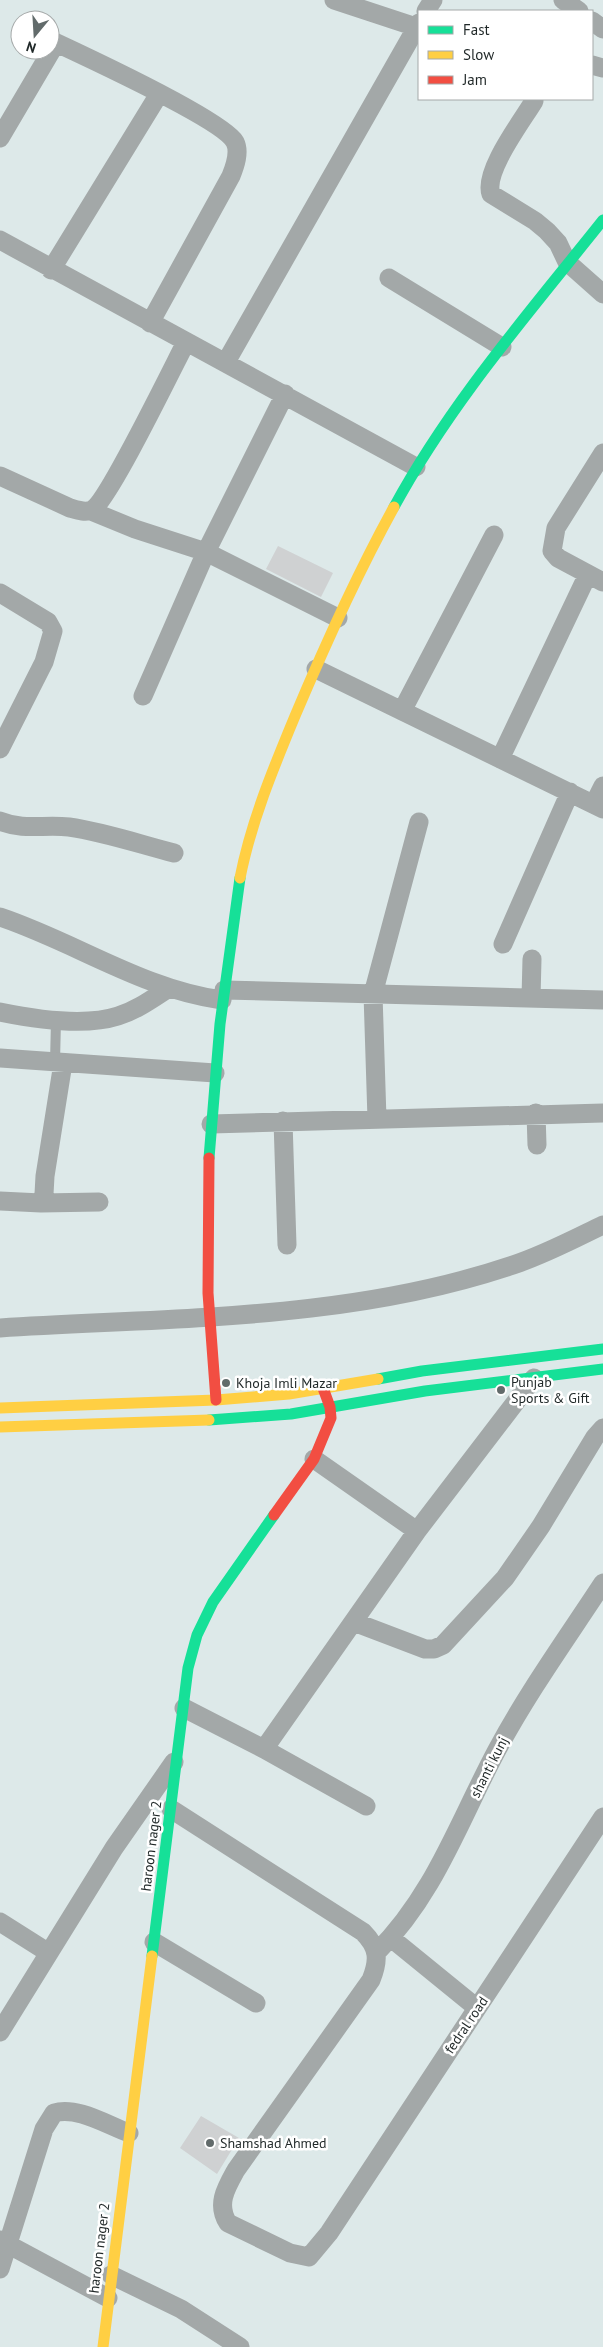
<svg xmlns="http://www.w3.org/2000/svg" width="603" height="2347" viewBox="0 0 603 2347" font-family="'PT Sans',sans-serif">
	<style>
		.building { fill: #cfd1d2 }
		.lines { fill: none; stroke-linecap: round; stroke-linejoin: round }
		.lane { stroke: #a3a8a8; stroke-width: 10 }
		.street { stroke: #a3a8a8; stroke-width: 19 }
		.fast { stroke: #16e098; stroke-width: 11 }
		.slow { stroke: #ffcf43; stroke-width: 11 }
		.jam { stroke: #f24e42; stroke-width: 11 }
		.poi-dot { fill: #626b6b; stroke: #fff; stroke-width: 2 }
		.labels { text-anchor: middle; dominant-baseline: central; stroke-width: 5; stroke-linejoin: round; paint-order: stroke }
		.poi-label { font-size: 14px; fill: #1f2727; stroke: #fff; text-anchor: start }
		.street-label { font-size: 14px; fill: #1f2727; stroke: #fff }
	</style>
	<rect width="100%" height="100%" fill="#dde9e9"/>
	<path class="building" d="M278 546 333 573 321 597 266 569Z
		M201 2116 239 2138 217 2174 180 2148Z"/>
	<g class="lines">
		<path class="lane" d="M55 1062 56 1020"/>
		<path class="street" d="M334 0 419 28
			M563 0 579 11
			M426 11 433 0
			M592 21 603 29
			M50 40C80 54 223 120 235 142 240 152 235 166 231 176L150 323
			M592 65 603 68
			M534 101C522 121 483 172 491 194L535 221 547 231 558 243 567 262 603 294
			M0 138 56 43
			M0 240 416 467
			M51 270 159 94
			M389 278 502 347
			M226 362 419 23
			M603 453 556 528 552 551 558 558 603 582
			M0 476 70 508C77 510 85 513 92 510 108 501 173 367 186 342
			M91 511 135 529 206 552 338 618
			M0 593 48 622 53 631 44 662 0 749
			M316 669 603 809
			M143 696 206 552 285 394
			M402 711 494 535
			M500 759 588 574
			M594 804 603 786
			M0 821C25 831 43 824 69 827 104 832 139 844 174 853
			M0 917C75 942 142 989 222 1000
			M503 944 570 792
			M224 990 603 1000
			M531 998 532 959
			M0 1012C34 1019 84 1027 118 1016 137 1010 152 999 169 988
			M0 1058 215 1073
			M536 1113 537 1145
			M377 1119 373 994 419 822
			M283 1121 287 1245
			M211 1124 603 1113
			M0 1201 41 1203 44 1194 45 1176 63 1063
			M41 1203 99 1202
			M0 1328C172 1317 348 1321 513 1265 544 1255 574 1239 603 1225
			M314 1459 417 1531
			M354 1622 425 1649H434L443 1645 505 1578 541 1526 595 1437 603 1428
			M184 1708 264 1749 366 1806
			M264 1749 417 1531 534 1378
			M171 1809 363 1932C379 1948 379 1960 371 1980L236 2170C226 2188 216 2204 228 2223L290 2253 309 2257 329 2233 603 1817
			M0 1922 49 1953
			M391 1938 477 2008
			M154 1942 256 2003
			M377 1952C435 1894 459 1821 497 1750 528 1692 567 1638 603 1583
			M0 2032 114 1848 174 1762
			M0 2240 108 2298
			M0 2269 44 2129 54 2113C77 2106 107 2125 129 2133
			M111 2275 181 2309 240 2347"/>
		<path class="fast" d="M394 507C451 402 529 313 603 220
			M209 1158 220 1024 240 878
			M378 1379 422 1371 603 1349
			M209 1420 291 1414 425 1391 603 1369
			M152 1956 188 1668 197 1635 213 1602 274 1515"/>
		<path class="slow" d="M240 878C251 822 273 769 295 716 325 645 357 574 394 507
			M0 1408 216 1400 289 1394 378 1379
			M0 1427 209 1420
			M103 2347 152 1956"/>
		<path class="jam" d="M209 1158 208 1293 216 1400
			M274 1515 314 1459 331 1418 330 1407 323 1388"/>
	</g>
	<g class="poi-dot">
		<circle cx="226" cy="1383" r="5"/>
		<circle cx="501" cy="1390" r="5"/>
		<circle cx="210" cy="2143" r="5"/>
	</g>
	<g class="labels">
		<g class="poi-label">
			<text x="511" y="1382">Punjab<tspan x="511" dy="16">Sports &amp; Gift</tspan></text>
			<text x="236" y="1383">Khoja Imli Mazar</text>
			<text x="220" y="2143">Shamshad Ahmed</text>
		</g>
		<g class="street-label">
			<text transform="translate(489 1767) rotate(-63)">shanti kunj</text>
			<text transform="translate(151 1846) rotate(-83)">haroon nager 2</text>
			<text transform="translate(466 2025) rotate(-56)">fedral road</text>
			<text transform="translate(99 2248) rotate(-83)">haroon nager 2</text>
		</g>
	</g>
	<rect x="418" y="10" width="175" height="90" fill="#ffffff" stroke="#a5a9a9"/>
	<rect x="428" y="26" width="25" height="8" fill="#16e098" stroke="#a5a9a9"/>
	<text x="463" y="35" font-size="15" fill="#1f2727">Fast</text>
	<rect x="428" y="51" width="25" height="8" fill="#ffcf43" stroke="#a5a9a9"/>
	<text x="463" y="60" font-size="15" fill="#1f2727">Slow</text>
	<rect x="428" y="76" width="25" height="8" fill="#f24e42" stroke="#a5a9a9"/>
	<text x="463" y="85" font-size="15" fill="#1f2727">Jam</text>
	<g transform="translate(35 35) rotate(198)"><circle r="24" fill="#ffffff" stroke="#a5a9a9"/>
	<path d="M0-4L9 19L0 12L-9 19Z" fill="#626b6b"/>
	<text y="-8" font-size="14" font-weight="bold" text-anchor="middle" fill="#1f2727">N</text>
	</g>
</svg>
